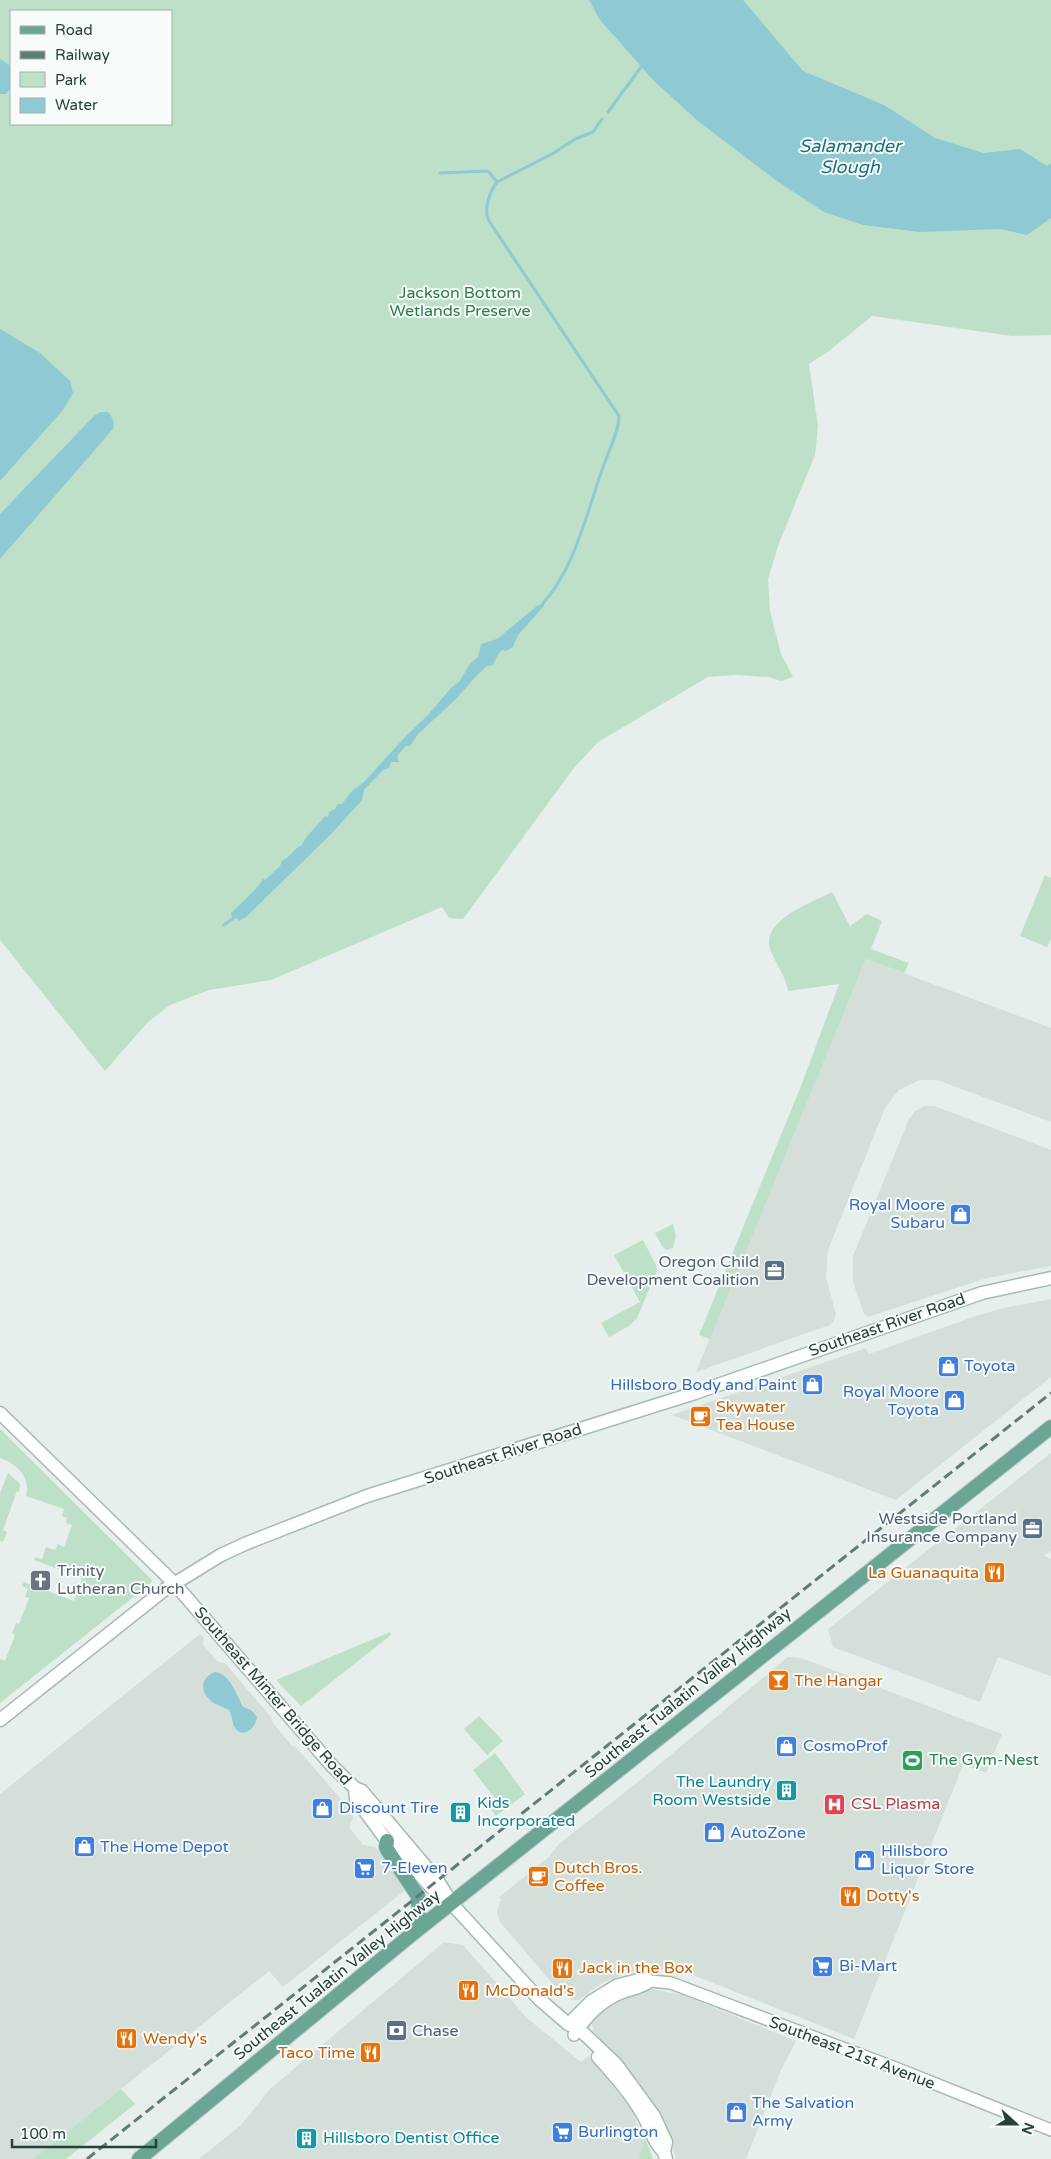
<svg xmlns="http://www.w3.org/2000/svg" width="1051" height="2159" viewBox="0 0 1051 2159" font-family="'Varela Round',sans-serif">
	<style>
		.built { fill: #d4dfda }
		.green { fill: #bfe0c8; fill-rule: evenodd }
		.water { fill: #8ec9d4 }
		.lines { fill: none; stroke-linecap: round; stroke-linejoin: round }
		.stream { stroke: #8ec9d4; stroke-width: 3 }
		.tertiary-casing { stroke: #a8b8b2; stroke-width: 14 }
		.secondary-casing { stroke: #a4bbb3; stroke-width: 15 }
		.primary-casing { stroke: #c2cac8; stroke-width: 16 }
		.tertiary { stroke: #fff; stroke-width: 11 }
		.secondary { stroke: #fff; stroke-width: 12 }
		.primary { stroke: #6aa596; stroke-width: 14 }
		.rail { stroke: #5f7d75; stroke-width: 3; stroke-dasharray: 10 5; stroke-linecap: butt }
		.labels { text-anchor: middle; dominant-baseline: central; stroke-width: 4; stroke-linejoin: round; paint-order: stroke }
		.park-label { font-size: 16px; fill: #2d7a4b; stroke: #f7fbf9 }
		.shop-label { font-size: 16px; fill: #366cbe; stroke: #f7fbf9; text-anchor: start }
		.service-label { font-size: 16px; fill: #4e5e75; stroke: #f7fbf9; text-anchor: end }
		.street-label { font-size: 16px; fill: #24423a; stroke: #f7fbf9 }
		.food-label { font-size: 16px; fill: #c56008; stroke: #f7fbf9; text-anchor: start }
		.worship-label { font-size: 16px; fill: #5b616d; stroke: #f7fbf9; text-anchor: start }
		.leisure-label { font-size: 16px; fill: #27864d; stroke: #f7fbf9; text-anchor: start }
		.culture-label { font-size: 16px; fill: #0d838f; stroke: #f7fbf9; text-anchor: start }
		.health-label { font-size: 16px; fill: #be3a42; stroke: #f7fbf9; text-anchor: start }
		.water-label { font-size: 18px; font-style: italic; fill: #1c6f80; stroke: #f7fbf9 }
	</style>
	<rect width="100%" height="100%" fill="#e6efeb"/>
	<path class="built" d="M866 959 1051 1028V1122L937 1080H920L899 1090 885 1108 828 1250 826 1277 836 1314 834 1321 830 1325 696 1372Z
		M925 1106H934L1051 1150V1266L987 1278 868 1317 864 1314 853 1282V1256L909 1119 915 1111Z
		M1051 1299V1377L896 1500 672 1415 866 1348 869 1354 976 1316 1004 1308Z
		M1051 1453V1551L1044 1556 1051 1559V1676L998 1657 980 1702 833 1647 828 1629Z
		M200 1634 204 1638 203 1645 218 1662 225 1663 271 1717 273 1723 292 1746H295L351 1811 353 1818 349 1827 363 1845 375 1847 408 1888 283 1987 269 1971 33 2159H0V1794Z
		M788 1657 801 1658 1002 1734 986 1773 963 1765 854 2039 693 1975 674 1970 650 1969 627 1973 602 1983 579 2000H572L552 1983 500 1922 497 1911 501 1899 498 1898 530 1872 532 1873 538 1868 537 1866 548 1858 559 1844 644 1777Z
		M444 1942 463 1945 527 2018 581 2062 588 2056 599 2068 632 2111 653 2159H199L241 2125 270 2089Z
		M651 1989 683 1995 796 2041 781 2070 746 2159H676L670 2140 657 2113 634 2076 593 2031 592 2020 597 2012 632 1992Z"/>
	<path class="green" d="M0 0H1051V335L1012 336 872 316 829 351 809 364 818 426 815 455 779 543 768 579 770 611 781 654 793 677 781 681 769 677 736 675 708 677 598 742 574 768 463 919 449 918 442 907 271 980 209 990 170 1005 148 1022 105 1071 0 940ZM11 11H171V124H11Z
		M1045 875 1051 878V939L1047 947 1020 936Z
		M832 892 850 926 867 914 882 921 871 949 909 963 904 973 866 959 710 1339 699 1335 801 1086 839 984 788 991C786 976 776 965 771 951 758 921 811 903 832 892Z
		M673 1224 676 1236 673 1248 666 1250 662 1246 655 1233Z
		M643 1240 656 1265 657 1271 637 1318 629 1326 609 1337 601 1323 640 1302 614 1255Z
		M0 1429 152 1580 151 1583 0 1703V1659L5 1661 15 1635 12 1633 16 1623 19 1624 29 1598 25 1597 28 1589 22 1586 24 1582 74 1601 82 1578 34 1560 35 1557 42 1559 46 1547 55 1550 58 1544 64 1547 72 1525 66 1523 67 1518 62 1516 64 1509 26 1496C31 1477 17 1464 0 1458Z
		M8 1473 20 1484 19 1492 17 1491 3 1530 7 1532 3 1542 0 1541V1493Z
		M390 1632 391 1635 301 1706 276 1680Z
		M479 1716 503 1741 487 1755 464 1729Z
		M495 1753 525 1794 496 1816 489 1807 496 1800 473 1770Z
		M121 2089 135 2104 66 2159H33Z
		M645 2138 653 2159H639Z"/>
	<path class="water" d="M589 0H743L803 71 884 105 935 138 984 153 1020 149 1047 166 1051 163V218L1027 235 1000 229 920 232 863 225 824 212 774 179 698 121 654 81 600 20Z
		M0 59 11 66V88L6 94H0Z
		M0 329 40 353 70 381 73 393 63 410 0 481Z
		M101 412H108C113 418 115 422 113 429L0 559V514L94 416Z
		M543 604 544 606 518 635 513 647 506 651 502 650 497 656 493 665 487 666 478 674 455 700 418 734 410 746H406L397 756 399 762H391L389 768 383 770 364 790 362 800 332 833 246 917 239 921 237 918H232L231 913C237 908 260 886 263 879L265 880 280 866 282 861C292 856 293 849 302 845 306 835 318 826 325 816L328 817 329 812 335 809 338 804H342L352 791 364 782 405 737 427 716 452 687 459 682 470 664 478 657 481 644 497 639 537 606Z
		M215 1672C230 1674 237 1695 243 1707L251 1710 257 1717C256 1729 241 1740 234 1726 232 1721 232 1715 229 1710 224 1707 216 1705 211 1701 199 1691 201 1677 215 1672Z"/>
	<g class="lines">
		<path class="stream" d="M608 112 641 67
			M440 173 488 171 497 182
			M540 607C575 569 586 515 603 467 608 452 619 432 619 416L489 221C483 210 490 191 497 182L552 154 575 139 593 132 602 119
			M224 925 235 917"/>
		<defs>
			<path id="tertiary" d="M568 2024 591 2001 617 1985 644 1978 651 1981 671 1983 898 2069 1051 2130
				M574 2035C586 2018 600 2001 621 1993 632 1989 642 1988 651 1981"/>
			<path id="secondary" d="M0 1413 174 1583 333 1767 355 1788 362 1791 438 1881 452 1904
				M0 1720 164 1590 221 1555 247 1543 367 1496 695 1393 982 1293 1051 1278
				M355 1788 356 1799 387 1841 394 1845 431 1887 452 1904 539 1999 568 2024 579 2029 616 2064 654 2116 666 2142 664 2152 666 2159
				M598 2057C614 2075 631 2094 643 2115 651 2128 653 2142 664 2152"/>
			<path id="primary" d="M387 1841 386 1847 388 1851 418 1896 419 1915 411 1935
				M139 2159 411 1935 1051 1427"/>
		</defs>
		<use href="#tertiary" class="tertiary-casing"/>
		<use href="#secondary" class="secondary-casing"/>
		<use href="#primary" class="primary-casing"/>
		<use href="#tertiary" class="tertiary"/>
		<use href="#secondary" class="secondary"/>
		<use href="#primary" class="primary"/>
		<path class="rail" d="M87 2159 1051 1393"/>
	</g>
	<defs>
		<symbol id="shop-square" viewBox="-11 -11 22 22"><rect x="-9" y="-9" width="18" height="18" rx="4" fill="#3f7fe0" stroke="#f7fbf9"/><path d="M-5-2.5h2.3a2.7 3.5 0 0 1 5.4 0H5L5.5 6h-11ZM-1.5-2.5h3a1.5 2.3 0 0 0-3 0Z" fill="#fff"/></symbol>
		<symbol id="office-square" viewBox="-11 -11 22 22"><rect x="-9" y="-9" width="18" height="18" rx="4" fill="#5c6f8a" stroke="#f7fbf9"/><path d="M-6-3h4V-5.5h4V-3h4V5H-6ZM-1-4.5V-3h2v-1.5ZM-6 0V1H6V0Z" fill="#fff"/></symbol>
		<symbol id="cafe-square" viewBox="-11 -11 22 22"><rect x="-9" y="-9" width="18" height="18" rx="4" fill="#e8710a" stroke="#f7fbf9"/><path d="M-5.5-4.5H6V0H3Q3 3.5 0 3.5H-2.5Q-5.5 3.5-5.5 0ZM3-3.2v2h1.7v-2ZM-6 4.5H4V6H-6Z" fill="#fff"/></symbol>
		<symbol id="restaurant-square" viewBox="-11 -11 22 22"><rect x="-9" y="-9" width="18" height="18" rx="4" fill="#e8710a" stroke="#f7fbf9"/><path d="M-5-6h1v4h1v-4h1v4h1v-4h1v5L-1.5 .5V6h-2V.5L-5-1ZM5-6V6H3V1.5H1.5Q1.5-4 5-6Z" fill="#fff"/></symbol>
		<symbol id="church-square" viewBox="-11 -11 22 22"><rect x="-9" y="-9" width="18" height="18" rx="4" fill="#6b7280" stroke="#f7fbf9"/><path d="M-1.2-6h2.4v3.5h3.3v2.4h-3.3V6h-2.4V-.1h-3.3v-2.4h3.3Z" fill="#fff"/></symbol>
		<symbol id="bar-square" viewBox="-11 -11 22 22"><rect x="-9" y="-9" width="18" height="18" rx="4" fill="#e8710a" stroke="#f7fbf9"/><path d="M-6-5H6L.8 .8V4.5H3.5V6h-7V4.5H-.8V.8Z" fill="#fff"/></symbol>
		<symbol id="stadium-square" viewBox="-11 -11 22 22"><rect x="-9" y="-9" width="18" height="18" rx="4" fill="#2e9e5b" stroke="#f7fbf9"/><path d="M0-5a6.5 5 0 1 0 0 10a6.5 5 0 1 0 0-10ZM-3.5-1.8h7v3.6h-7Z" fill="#fff"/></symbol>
		<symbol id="building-square" viewBox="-11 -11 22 22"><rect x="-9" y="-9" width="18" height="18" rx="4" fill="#0f9aa8" stroke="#f7fbf9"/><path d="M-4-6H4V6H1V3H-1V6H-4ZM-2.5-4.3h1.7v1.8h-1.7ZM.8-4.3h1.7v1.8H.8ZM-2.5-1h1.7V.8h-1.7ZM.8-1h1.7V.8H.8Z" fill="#fff"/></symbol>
		<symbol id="hospital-square" viewBox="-11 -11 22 22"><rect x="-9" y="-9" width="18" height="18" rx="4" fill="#e0444e" stroke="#f7fbf9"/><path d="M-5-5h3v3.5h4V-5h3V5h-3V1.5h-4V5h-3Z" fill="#fff"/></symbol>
		<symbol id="supermarket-square" viewBox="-11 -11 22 22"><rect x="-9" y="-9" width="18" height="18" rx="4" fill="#3f7fe0" stroke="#f7fbf9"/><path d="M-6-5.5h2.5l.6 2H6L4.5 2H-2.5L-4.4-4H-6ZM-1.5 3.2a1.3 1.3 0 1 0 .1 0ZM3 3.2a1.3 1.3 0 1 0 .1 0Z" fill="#fff"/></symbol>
		<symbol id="bank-square" viewBox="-11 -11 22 22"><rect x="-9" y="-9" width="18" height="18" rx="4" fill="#5c6f8a" stroke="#f7fbf9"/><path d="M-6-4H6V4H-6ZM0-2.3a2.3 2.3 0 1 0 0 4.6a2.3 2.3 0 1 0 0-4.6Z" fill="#fff"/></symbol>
	</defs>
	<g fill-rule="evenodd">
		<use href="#shop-square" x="948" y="1202" width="25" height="25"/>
		<use href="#office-square" x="762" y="1258" width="25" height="25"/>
		<use href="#shop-square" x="936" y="1354" width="25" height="25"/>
		<use href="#shop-square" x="800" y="1372" width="25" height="25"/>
		<use href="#shop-square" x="942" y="1388" width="25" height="25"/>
		<use href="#cafe-square" x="688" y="1404" width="25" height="25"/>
		<use href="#office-square" x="1020" y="1516" width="25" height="25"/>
		<use href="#restaurant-square" x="982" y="1560" width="25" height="25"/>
		<use href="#church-square" x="28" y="1568" width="25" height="25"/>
		<use href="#bar-square" x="766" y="1668" width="25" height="25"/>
		<use href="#shop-square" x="774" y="1734" width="25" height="25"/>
		<use href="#stadium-square" x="900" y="1748" width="25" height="25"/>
		<use href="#building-square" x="774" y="1778" width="25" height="25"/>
		<use href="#hospital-square" x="822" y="1792" width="25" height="25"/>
		<use href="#shop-square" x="310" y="1796" width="25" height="25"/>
		<use href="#building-square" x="448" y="1800" width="25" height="25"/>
		<use href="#shop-square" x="702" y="1820" width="25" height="25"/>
		<use href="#shop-square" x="72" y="1834" width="25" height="25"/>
		<use href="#shop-square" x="852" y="1848" width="25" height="25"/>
		<use href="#supermarket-square" x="352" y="1856" width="25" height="25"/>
		<use href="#cafe-square" x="526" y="1864" width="25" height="25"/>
		<use href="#restaurant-square" x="838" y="1884" width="25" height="25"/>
		<use href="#supermarket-square" x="810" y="1954" width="25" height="25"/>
		<use href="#restaurant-square" x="550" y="1956" width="25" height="25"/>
		<use href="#restaurant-square" x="456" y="1978" width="25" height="25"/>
		<use href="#bank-square" x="384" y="2018" width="25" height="25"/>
		<use href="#restaurant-square" x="114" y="2026" width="25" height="25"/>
		<use href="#restaurant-square" x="358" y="2040" width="25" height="25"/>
		<use href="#shop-square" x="724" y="2100" width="25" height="25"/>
		<use href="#supermarket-square" x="550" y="2120" width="25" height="25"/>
		<use href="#building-square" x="294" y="2126" width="25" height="25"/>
	</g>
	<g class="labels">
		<g class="park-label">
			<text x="460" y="293">Jackson Bottom<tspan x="460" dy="18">Wetlands Preserve</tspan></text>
		</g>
		<g class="shop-label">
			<text x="945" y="1205" text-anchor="end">Royal Moore<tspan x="945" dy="18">Subaru</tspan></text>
			<text x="964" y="1366">Toyota</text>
			<text x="797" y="1385" text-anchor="end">Hillsboro Body and Paint</text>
			<text x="939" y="1392" text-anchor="end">Royal Moore<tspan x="939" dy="18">Toyota</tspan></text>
			<text x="803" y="1746">CosmoProf</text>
			<text x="339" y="1808">Discount Tire</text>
			<text x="730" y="1833">AutoZone</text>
			<text x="100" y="1847">The Home Depot</text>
			<text x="881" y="1851">Hillsboro<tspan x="881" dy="18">Liquor Store</tspan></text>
			<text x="381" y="1868">7-Eleven</text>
			<text x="839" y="1966">Bi-Mart</text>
			<text x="752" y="2103">The Salvation<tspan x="752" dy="18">Army</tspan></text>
			<text x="578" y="2132">Burlington</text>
		</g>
		<g class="service-label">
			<text x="759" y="1262">Oregon Child<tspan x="759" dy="18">Development Coalition</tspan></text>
			<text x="1017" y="1519">Westside Portland<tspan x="1017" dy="18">Insurance Company</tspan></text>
			<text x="412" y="2031" text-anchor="start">Chase</text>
		</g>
		<g class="street-label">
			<text transform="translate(887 1325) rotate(-19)">Southeast River Road</text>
			<text transform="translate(503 1454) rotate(-18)">Southeast River Road</text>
			<text transform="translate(688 1693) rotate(-39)">Southeast Tualatin Valley Highway</text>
			<text transform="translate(273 1696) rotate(49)">Southeast Minter Bridge Road</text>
			<text transform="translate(337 1975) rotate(-39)">Southeast Tualatin Valley Highway</text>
			<text transform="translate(852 2053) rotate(21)">Southeast 21st Avenue</text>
		</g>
		<g class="food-label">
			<text x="716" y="1407">Skywater<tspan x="716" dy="18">Tea House</tspan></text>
			<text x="979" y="1573" text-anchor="end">La Guanaquita</text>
			<text x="794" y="1681">The Hangar</text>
			<text x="554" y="1868">Dutch Bros.<tspan x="554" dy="18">Coffee</tspan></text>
			<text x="866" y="1896">Dotty's</text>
			<text x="579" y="1968">Jack in the Box</text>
			<text x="485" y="1991">McDonald's</text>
			<text x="143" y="2039">Wendy's</text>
			<text x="355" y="2053" text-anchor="end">Taco Time</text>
		</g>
		<g class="worship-label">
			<text x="57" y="1571">Trinity<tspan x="57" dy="18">Lutheran Church</tspan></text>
		</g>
		<g class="leisure-label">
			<text x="929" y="1760">The Gym-Nest</text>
		</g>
		<g class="culture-label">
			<text x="771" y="1782" text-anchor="end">The Laundry<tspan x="771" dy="18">Room Westside</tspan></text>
			<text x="477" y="1803">Kids<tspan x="477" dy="18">Incorporated</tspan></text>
			<text x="323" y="2138">Hillsboro Dentist Office</text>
		</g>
		<g class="health-label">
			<text x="851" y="1804">CSL Plasma</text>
		</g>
		<g class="water-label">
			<text x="850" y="146">Salamander<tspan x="850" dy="21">Slough</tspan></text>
		</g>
	</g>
	<rect x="10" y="10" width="162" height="115" fill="#f7fbf9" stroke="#a3b1ad"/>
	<rect x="20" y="26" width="25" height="8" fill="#6aa596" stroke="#a3b1ad"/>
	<text x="55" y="35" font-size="15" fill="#24423a">Road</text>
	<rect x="20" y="51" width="25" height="8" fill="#5f7d75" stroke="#a3b1ad"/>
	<text x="55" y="60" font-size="15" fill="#24423a">Railway</text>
	<rect x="20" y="72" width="25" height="15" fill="#bfe0c8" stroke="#a3b1ad"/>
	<text x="55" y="85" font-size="15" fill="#24423a">Park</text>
	<rect x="20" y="98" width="25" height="15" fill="#8ec9d4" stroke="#a3b1ad"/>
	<text x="55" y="110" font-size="15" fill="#24423a">Water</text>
	<g transform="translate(1016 2124) rotate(111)" stroke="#f7fbf9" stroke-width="4" paint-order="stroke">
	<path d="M0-4L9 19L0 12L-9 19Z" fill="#24423a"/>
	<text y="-8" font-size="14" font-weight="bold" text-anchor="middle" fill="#24423a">N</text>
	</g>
	<path d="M12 2139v8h144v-8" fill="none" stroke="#24423a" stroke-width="2.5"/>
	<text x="20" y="2139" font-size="15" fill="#24423a" stroke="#f7fbf9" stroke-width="4" paint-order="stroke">100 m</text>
</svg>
